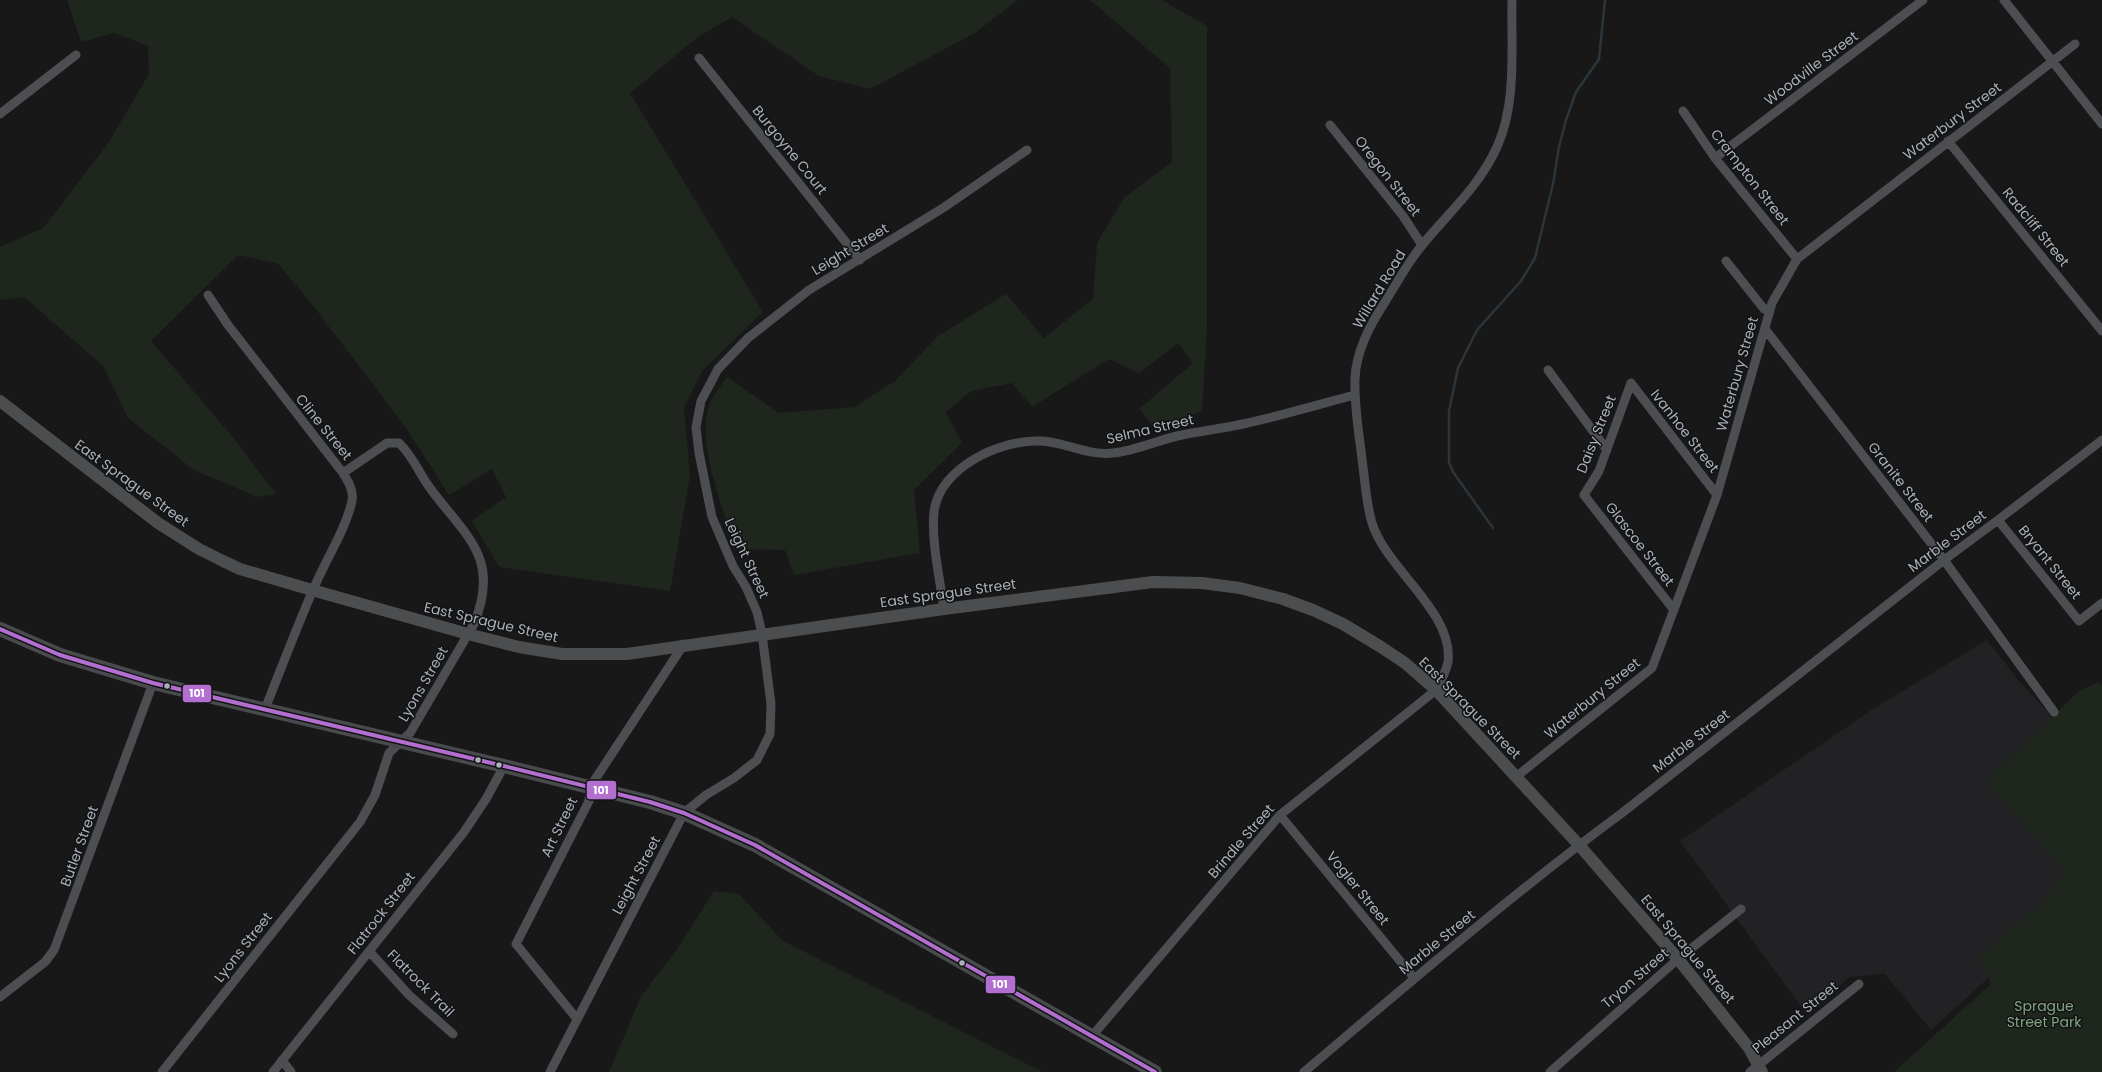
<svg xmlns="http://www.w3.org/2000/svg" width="2102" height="1072" viewBox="0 0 2102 1072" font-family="Poppins,sans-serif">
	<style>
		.built { fill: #222224 }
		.green { fill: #1e261e }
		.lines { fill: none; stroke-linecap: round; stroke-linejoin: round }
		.stream { stroke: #2b353b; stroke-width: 2.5 }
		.street { stroke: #4c4e51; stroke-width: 9 }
		.secondary { stroke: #4b4d4f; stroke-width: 12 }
		.primary { stroke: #494a4d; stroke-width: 14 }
		.bus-1-casing { stroke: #121314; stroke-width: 7 }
		.bus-1 { stroke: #b36fd0; stroke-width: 4 }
		.bus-dot { fill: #aab0b9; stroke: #121314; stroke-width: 1.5 }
		.labels { text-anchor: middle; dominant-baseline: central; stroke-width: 3; stroke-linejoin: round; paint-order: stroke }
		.street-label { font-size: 14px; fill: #aab0b9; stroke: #121314 }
		.park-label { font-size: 14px; fill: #83a481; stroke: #121314 }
		.line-badge { stroke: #121314; stroke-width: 1.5 }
		.badge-label { font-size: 11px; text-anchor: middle; font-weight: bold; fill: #fff }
	</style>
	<rect width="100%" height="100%" fill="#181818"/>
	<path class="built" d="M1987 640 2020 682 2102 773 2081 894 1931 1030 1885 974 1850 977 1805 1012 1680 841 1873 709Z"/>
	<path class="green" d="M67 0H1018L975 33 870 89 819 76 732 17 698 37 630 93 763 312 702 371 684 408 690 476 670 591 499 567 472 521 506 497 492 469 449 495 406 428 311 303 278 264 238 255 151 341 231 435 276 494 257 497 194 470 128 418 103 366 24 297 0 300V247L43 228 107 145 149 74 148 46 114 33 81 42Z
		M1090 0H1162L1207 26V329L1202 411 1156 429 1139 409 1193 363 1178 343 1139 373 1109 359 1032 407 1012 383 971 391 946 412 962 443 914 490 920 553 794 575 785 550 736 549C724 512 696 443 709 406 712 396 721 386 727 377L779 413 854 407 895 381 938 336 1006 294 1044 338 1093 299 1097 243 1124 198 1172 162 1170 68Z
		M2099 682 2102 685V1072H1894L1991 984 1978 956 2042 903 2065 871 1985 781 2079 691Z
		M714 891 739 894 783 941 1043 1072H609L641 996 677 949Z"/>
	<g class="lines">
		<path class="stream" d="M1493 528 1453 472 1449 462V411L1458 368 1477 330 1521 281 1535 258 1553 184 1559 147 1566 120 1576 92 1599 59 1605 0"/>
		<path class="street" d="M2004 0 2102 124
			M699 58 860 260
			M1683 111 1715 158 1797 259
			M0 114 76 55
			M1330 125 1403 216 1422 245
			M1948 141 2102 331
			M1715 158 1923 0
			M1726 261 1764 309 1770 311
			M208 295 228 325 343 473C348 481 354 491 352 501 346 529 324 563 313 590 296 629 281 669 265 709
			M1765 329 1944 560 2054 712
			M1548 370 1607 450
			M1631 383 1599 471 1584 495 1674 610
			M1631 383 1717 495
			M1998 520 2079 621 2102 603
			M944 609C940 580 931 540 934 512 939 467 1002 439 1041 441 1065 442 1088 456 1113 453 1134 451 1156 441 1177 436 1199 431 1221 429 1243 424 1280 416 1317 405 1354 395
			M1517 776 1652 668 1717 495 1772 303 1797 259 2075 44
			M1280 815 1414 978
			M369 951 409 995 453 1034
			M0 997 45 962 54 950 153 683
			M577 1019 516 944 589 801 590 787 684 644
			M1092 1036 1280 815 1436 690C1441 681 1446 672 1448 662 1454 612 1386 569 1372 523 1366 503 1365 480 1362 459 1359 433 1354 406 1355 379 1356 351 1370 325 1385 302 1397 283 1408 262 1423 244 1450 211 1478 188 1497 147 1517 103 1511 48 1512 0
			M282 1060 291 1072
			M162 1072 360 822 375 795 389 753 410 733 474 624C501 557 466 537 430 488 419 473 413 456 399 443H387L343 473
			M273 1072 464 832 486 799 504 766
			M550 1072 684 813 706 795 734 778 757 760 770 734 771 704 762 634 757 612 746 587 733 566 712 517 699 453 696 427 701 401 718 369 748 338 809 290 943 208 1027 150
			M1304 1072C1408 984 1512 894 1622 813L1944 560 1998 520 2102 440
			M1550 1072 1678 959 1741 909
			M1750 1072 1859 984"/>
		<path class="secondary" d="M0 401 158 523 199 549 223 561 240 569 312 590 468 634 519 647 562 654H627L944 609 1153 582 1202 583 1240 588 1283 599 1313 610 1343 624 1381 647 1405 663 1436 690 1579 845 1678 959 1749 1048 1762 1072"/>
		<path class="primary" d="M0 629 60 655 153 683 504 766 650 802 684 813 755 845 1155 1072"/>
		<defs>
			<path id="bus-1" d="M0 629 60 655 153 683 504 766 650 802 684 813 755 845 1155 1072"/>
		</defs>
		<use href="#bus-1" class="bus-1-casing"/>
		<use href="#bus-1" class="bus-1"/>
	</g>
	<g class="bus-dot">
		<circle cx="167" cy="686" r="3.5"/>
		<circle cx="478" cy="760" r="3.5"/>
		<circle cx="499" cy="765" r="3.5"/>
		<circle cx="962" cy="963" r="3.5"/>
	</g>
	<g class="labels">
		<g class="street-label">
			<text transform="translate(1811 68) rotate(-37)">Woodville Street</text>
			<text transform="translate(1952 121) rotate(-37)">Waterbury Street</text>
			<text transform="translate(790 150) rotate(51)">Burgoyne Court</text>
			<text transform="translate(1388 176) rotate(52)">Oregon Street</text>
			<text transform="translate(1750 177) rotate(52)">Crampton Street</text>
			<text transform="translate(2036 227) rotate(51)">Radcliff Street</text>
			<text transform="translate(850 249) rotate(-31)">Leight Street</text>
			<text transform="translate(1379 289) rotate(-59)">Willard Road</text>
			<text transform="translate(1737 374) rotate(-74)">Waterbury Street</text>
			<text transform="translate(324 427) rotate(51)">Cline Street</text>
			<text transform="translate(1150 429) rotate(-13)">Selma Street</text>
			<text transform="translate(1685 431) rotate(52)">Ivanhoe Street</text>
			<text transform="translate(1596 434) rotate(-68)">Daisy Street</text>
			<text transform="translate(1901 482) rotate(52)">Granite Street</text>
			<text transform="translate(132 483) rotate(36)">East Sprague Street</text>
			<text transform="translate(1947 541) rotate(-37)">Marble Street</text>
			<text transform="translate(1640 544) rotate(52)">Glascoe Street</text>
			<text transform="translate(747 558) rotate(65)">Leight Street</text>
			<text transform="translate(2050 562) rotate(51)">Bryant Street</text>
			<text transform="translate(948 593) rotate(-8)">East Sprague Street</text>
			<text transform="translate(491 622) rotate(13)">East Sprague Street</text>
			<text transform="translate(423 684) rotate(-60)">Lyons Street</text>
			<text transform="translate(1592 698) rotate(-39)">Waterbury Street</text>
			<text transform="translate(1470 708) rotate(45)">East Sprague Street</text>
			<text transform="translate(1691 741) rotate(-38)">Marble Street</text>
			<text transform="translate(559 827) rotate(-64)">Art Street</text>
			<text transform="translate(1241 841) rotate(-49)">Brindle Street</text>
			<text transform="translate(79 846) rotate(-70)">Butler Street</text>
			<text transform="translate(636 875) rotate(-62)">Leight Street</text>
			<text transform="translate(1358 888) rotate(51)">Vogler Street</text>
			<text transform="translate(381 913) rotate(-52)">Flatrock Street</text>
			<text transform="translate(1437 942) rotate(-39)">Marble Street</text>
			<text transform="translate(243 947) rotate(-52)">Lyons Street</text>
			<text transform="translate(1688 949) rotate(50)">East Sprague Street</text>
			<text transform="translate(1635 978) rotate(-41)">Tryon Street</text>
			<text transform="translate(421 983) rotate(45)">Flatrock Trail</text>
			<text transform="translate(1795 1017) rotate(-39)">Pleasant Street</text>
		</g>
		<g class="park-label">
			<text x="2044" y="1006">Sprague<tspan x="2044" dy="16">Street Park</tspan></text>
		</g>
	</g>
	<g class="line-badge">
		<rect x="182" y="684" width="30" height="19" rx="4" fill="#b36fd0"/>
		<rect x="586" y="780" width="31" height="20" rx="4" fill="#b36fd0"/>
		<rect x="985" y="975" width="31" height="19" rx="4" fill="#b36fd0"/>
	</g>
	<g class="badge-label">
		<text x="197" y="697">101</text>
		<text x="601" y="794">101</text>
		<text x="1000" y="988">101</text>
	</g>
</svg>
